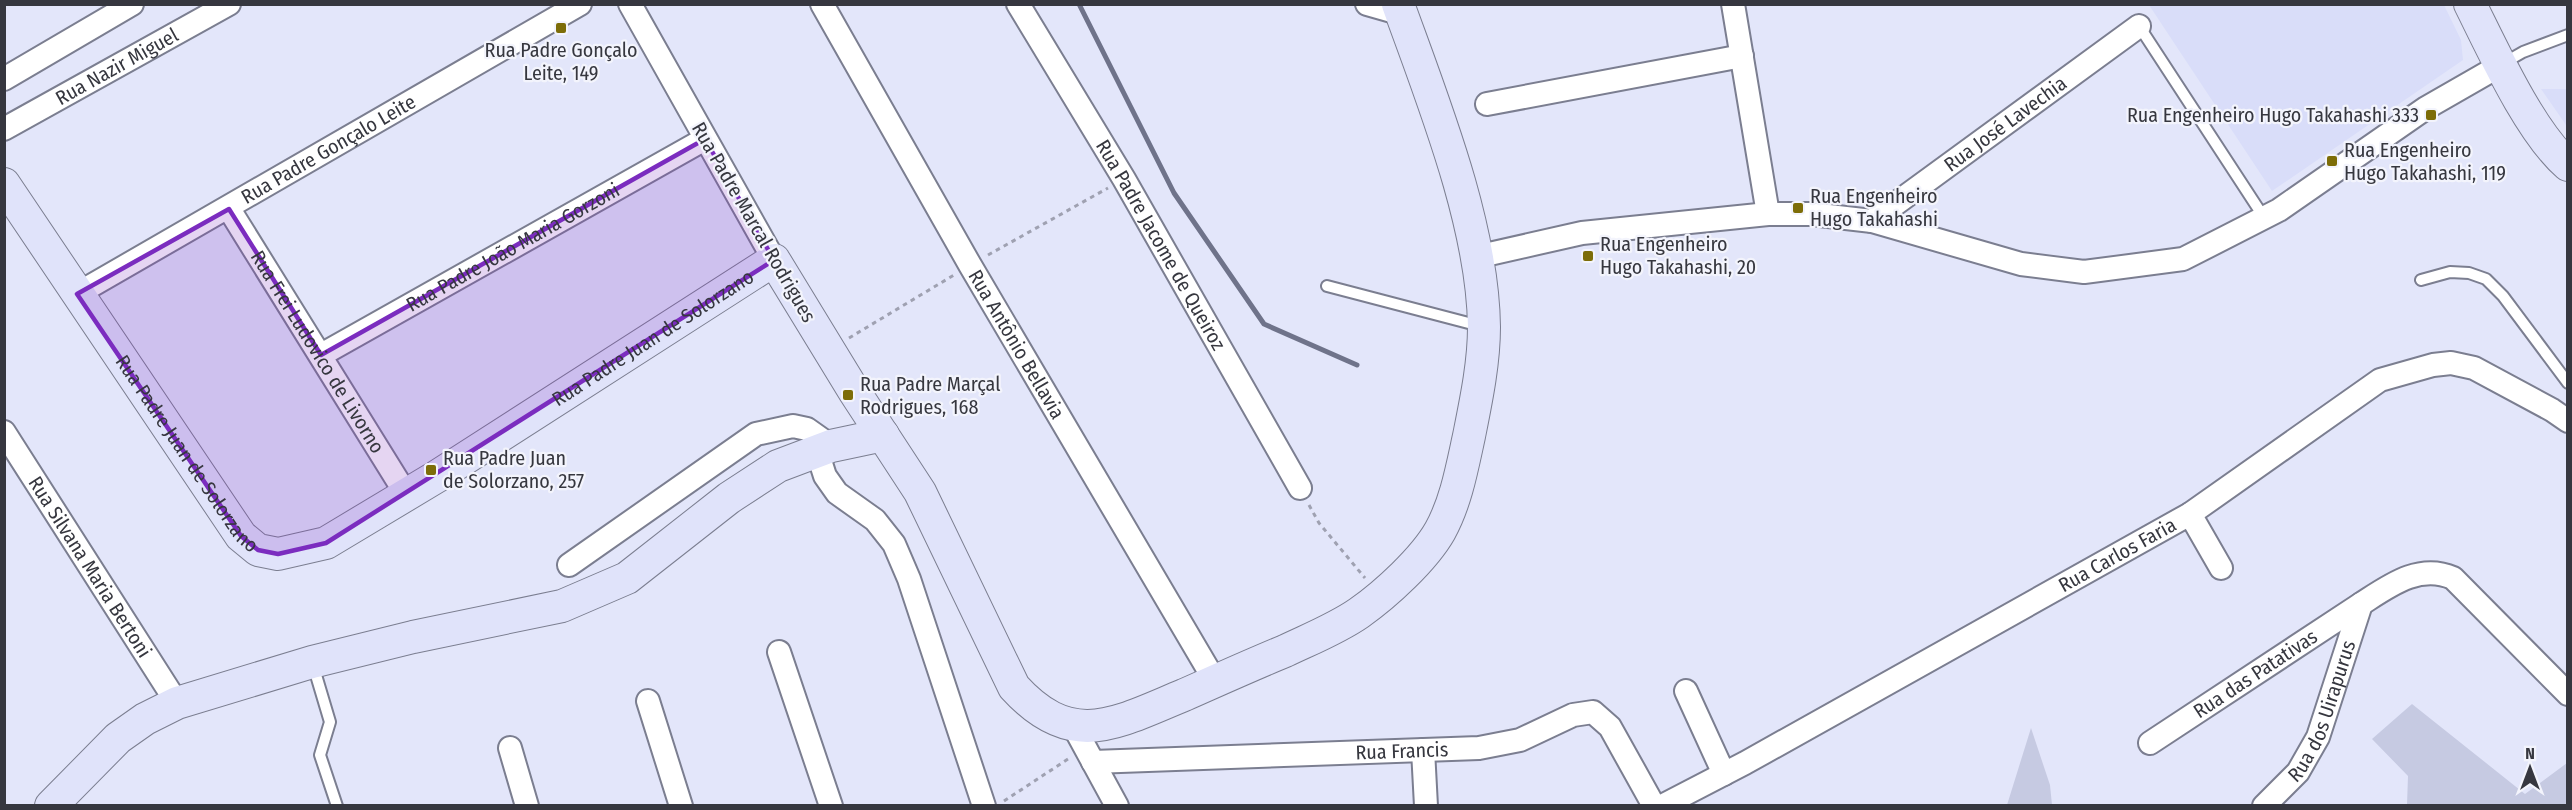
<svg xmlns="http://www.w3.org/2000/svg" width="2572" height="810" viewBox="0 0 2572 810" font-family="'Fira Sans Condensed',sans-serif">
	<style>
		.built { fill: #d9ddf9 }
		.green { fill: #c6cae2 }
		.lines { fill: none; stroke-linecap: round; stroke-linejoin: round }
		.stream { stroke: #6f738a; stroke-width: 5 }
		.lane-casing { stroke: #7b7e90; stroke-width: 14 }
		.street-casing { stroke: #7b7e90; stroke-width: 26 }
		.secondary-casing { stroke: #7b7e90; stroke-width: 34 }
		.path { stroke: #9fa1b1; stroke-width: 3; stroke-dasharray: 4.5 4.5; stroke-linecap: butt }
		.lane { stroke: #fff; stroke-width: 10 }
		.street { stroke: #fff; stroke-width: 22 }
		.secondary { stroke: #e0e3fa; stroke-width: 32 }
		.marked { fill: #7b2cbf; fill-opacity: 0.2; stroke: #7b2cbf; stroke-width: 4.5; stroke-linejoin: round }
		.poi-dot { fill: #7d6d08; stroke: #f3f4fc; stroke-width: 2 }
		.labels { text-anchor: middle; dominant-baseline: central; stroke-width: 4.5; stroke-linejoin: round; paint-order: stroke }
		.poi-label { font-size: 20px; fill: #36373f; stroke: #f3f4fc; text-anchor: start }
		.street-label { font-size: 20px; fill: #36373f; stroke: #f3f4fc }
	</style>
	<rect width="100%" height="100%" fill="#e3e6fa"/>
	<path class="built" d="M2149 5H2444L2461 40 2463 60 2272 191Z
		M2541 89H2567V127L2564 122Z"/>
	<path class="green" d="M2412 704 2525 794 2567 763V805H2407L2408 776 2372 739Z
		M2031 728 2050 785 2052 805H2007Z"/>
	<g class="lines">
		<path class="stream" d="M1079 4 1174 193 1264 324 1357 365"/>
		<defs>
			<path id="lane" d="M2139 26 2265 219
				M2502 64 2523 52 2568 35
				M2421 280 2450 272 2469 273 2486 279 2503 296 2568 383
				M1327 286 1480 326
				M313 665 330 722 320 755 337 806"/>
			<g id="street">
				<path d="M630 4 774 260"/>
				<path id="s1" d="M822 4 970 265 1215 681"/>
				<path id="s2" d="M1018 4 1124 179 1300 488"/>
				<path d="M1367 4 1402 14"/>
				<path d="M1733 4 1768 214"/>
				<path d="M4 79 132 4"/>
				<path d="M1487 104 1742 56"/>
				<path id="s3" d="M4 129 229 4"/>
				<path id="s4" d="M229 209 406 494"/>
				<path id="s5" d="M1872 221 2139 26"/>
				<path d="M1476 257 1582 233 1768 214H1811L1872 221 2021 264 2084 272 2183 259 2279 210 2426 108 2501 65"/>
				<path id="s6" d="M77 294 580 4"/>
				<path id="s7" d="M321 355 705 139"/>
				<path id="s8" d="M4 432 177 703"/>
				<path d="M817 451 825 476 837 493 875 520 894 544 909 579 984 806"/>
				<path d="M2190 514 2221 568"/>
				<path d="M569 565 756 434 793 426 807 429 831 446"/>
				<path d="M779 652 831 806"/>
				<path d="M1686 691 1724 774"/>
				<path d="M648 701 681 806"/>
				<path d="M1074 727 1117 806"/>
				<path id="s9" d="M2150 743 2361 604C2389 586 2419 563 2453 578L2568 694"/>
				<path d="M510 748 527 806"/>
				<path d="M1423 750 1426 806"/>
				<path id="s10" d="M1093 762 1479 748 1520 740 1573 715 1593 712 1610 727 1654 806"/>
				<path id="s11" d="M1662 806 1745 763 2190 514 2380 380 2433 365 2451 363 2474 368 2552 410 2568 421"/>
				<path id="s12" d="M2264 806 2298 772 2318 737 2361 604"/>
			</g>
			<g id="secondary">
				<path d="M2470 4C2493 50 2530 132 2568 165"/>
				<path id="s13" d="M4 184 241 536 258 550 278 554 326 543 436 477 774 260 854 391 920 492 1014 687C1072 751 1116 723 1184 695 1218 680 1251 665 1285 651 1310 639 1336 629 1359 613 1386 594 1424 559 1440 531 1456 502 1462 468 1469 436 1476 401 1484 363 1484 327 1483 225 1433 101 1398 4"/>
				<path d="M51 806 118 738 145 719 177 703 312 662 413 637 562 606 627 578 729 498 778 466 831 446 883 435"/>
			</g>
		</defs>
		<use href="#lane" class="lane-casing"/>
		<use href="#street" class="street-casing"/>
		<use href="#secondary" class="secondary-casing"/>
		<path class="path" d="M988 255 1108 188
			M849 338 954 275
			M1309 505 1319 523 1365 578
			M1004 801 1068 759"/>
		<use href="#lane" class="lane"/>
		<use href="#street" class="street"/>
		<use href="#secondary" class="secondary"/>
	</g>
	<path class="marked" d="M705 139 774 260 326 543 278 554 258 550 241 536 77 294 229 209 321 355Z"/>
	<g class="poi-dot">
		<rect x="555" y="22" width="12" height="12" rx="3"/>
		<rect x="2425" y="109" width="12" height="12" rx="3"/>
		<rect x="2326" y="155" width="12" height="12" rx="3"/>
		<rect x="1792" y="202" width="12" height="12" rx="3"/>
		<rect x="1582" y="250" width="12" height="12" rx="3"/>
		<rect x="842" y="389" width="12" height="12" rx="3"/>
		<rect x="425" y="464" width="12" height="12" rx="3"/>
	</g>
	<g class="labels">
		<g class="poi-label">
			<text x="561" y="50" text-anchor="middle">Rua Padre Gonçalo<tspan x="561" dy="23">Leite, 149</tspan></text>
			<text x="2419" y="115" text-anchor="end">Rua Engenheiro Hugo Takahashi 333</text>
			<text x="2344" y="150">Rua Engenheiro<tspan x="2344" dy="23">Hugo Takahashi, 119</tspan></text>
			<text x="1810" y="196">Rua Engenheiro<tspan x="1810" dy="23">Hugo Takahashi</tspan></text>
			<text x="1600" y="244">Rua Engenheiro<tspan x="1600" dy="23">Hugo Takahashi, 20</tspan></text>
			<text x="860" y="384">Rua Padre Marçal<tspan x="860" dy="23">Rodrigues, 168</tspan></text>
			<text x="443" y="458">Rua Padre Juan<tspan x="443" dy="23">de Solorzano, 257</tspan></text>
		</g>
		<g class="street-label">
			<text stroke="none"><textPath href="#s3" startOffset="129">Rua Nazir Miguel</textPath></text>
			<text stroke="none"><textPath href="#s5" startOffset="165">Rua José Lavechia</textPath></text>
			<text stroke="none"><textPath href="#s6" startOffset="290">Rua Padre Gonçalo Leite</textPath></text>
			<text transform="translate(754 222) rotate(60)">Rua Padre Marcal Rodrigues</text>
			<text stroke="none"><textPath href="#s2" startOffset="280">Rua Padre Jacome de Queiroz</textPath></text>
			<text stroke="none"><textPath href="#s7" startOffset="220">Rua Padre João Maria Gorzoni</textPath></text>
			<text stroke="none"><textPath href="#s13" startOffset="902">Rua Padre Juan de Solorzano</textPath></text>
			<text stroke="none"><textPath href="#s1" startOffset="392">Rua Antônio Bellavia</textPath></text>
			<text stroke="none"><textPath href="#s4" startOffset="168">Rua Frei Ludovico de Livorno</textPath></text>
			<text stroke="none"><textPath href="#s13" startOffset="326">Rua Padre Juan de Solorzano</textPath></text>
			<text stroke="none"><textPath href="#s11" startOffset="520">Rua Carlos Faria</textPath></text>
			<text stroke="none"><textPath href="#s8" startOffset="160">Rua Silvana Maria Bertoni</textPath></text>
			<text stroke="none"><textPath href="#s9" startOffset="126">Rua das Patativas</textPath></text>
			<text stroke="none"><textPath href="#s12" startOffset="114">Rua dos Uirapurus</textPath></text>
			<text stroke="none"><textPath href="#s10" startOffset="309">Rua Francis</textPath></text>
		</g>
	</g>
	<rect width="2572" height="810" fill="none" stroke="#36373f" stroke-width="12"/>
	<g transform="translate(2530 768)" stroke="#f3f4fc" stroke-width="4.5" paint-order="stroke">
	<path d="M0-4.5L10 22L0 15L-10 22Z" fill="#36373f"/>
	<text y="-9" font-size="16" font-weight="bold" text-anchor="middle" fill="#36373f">N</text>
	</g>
</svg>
